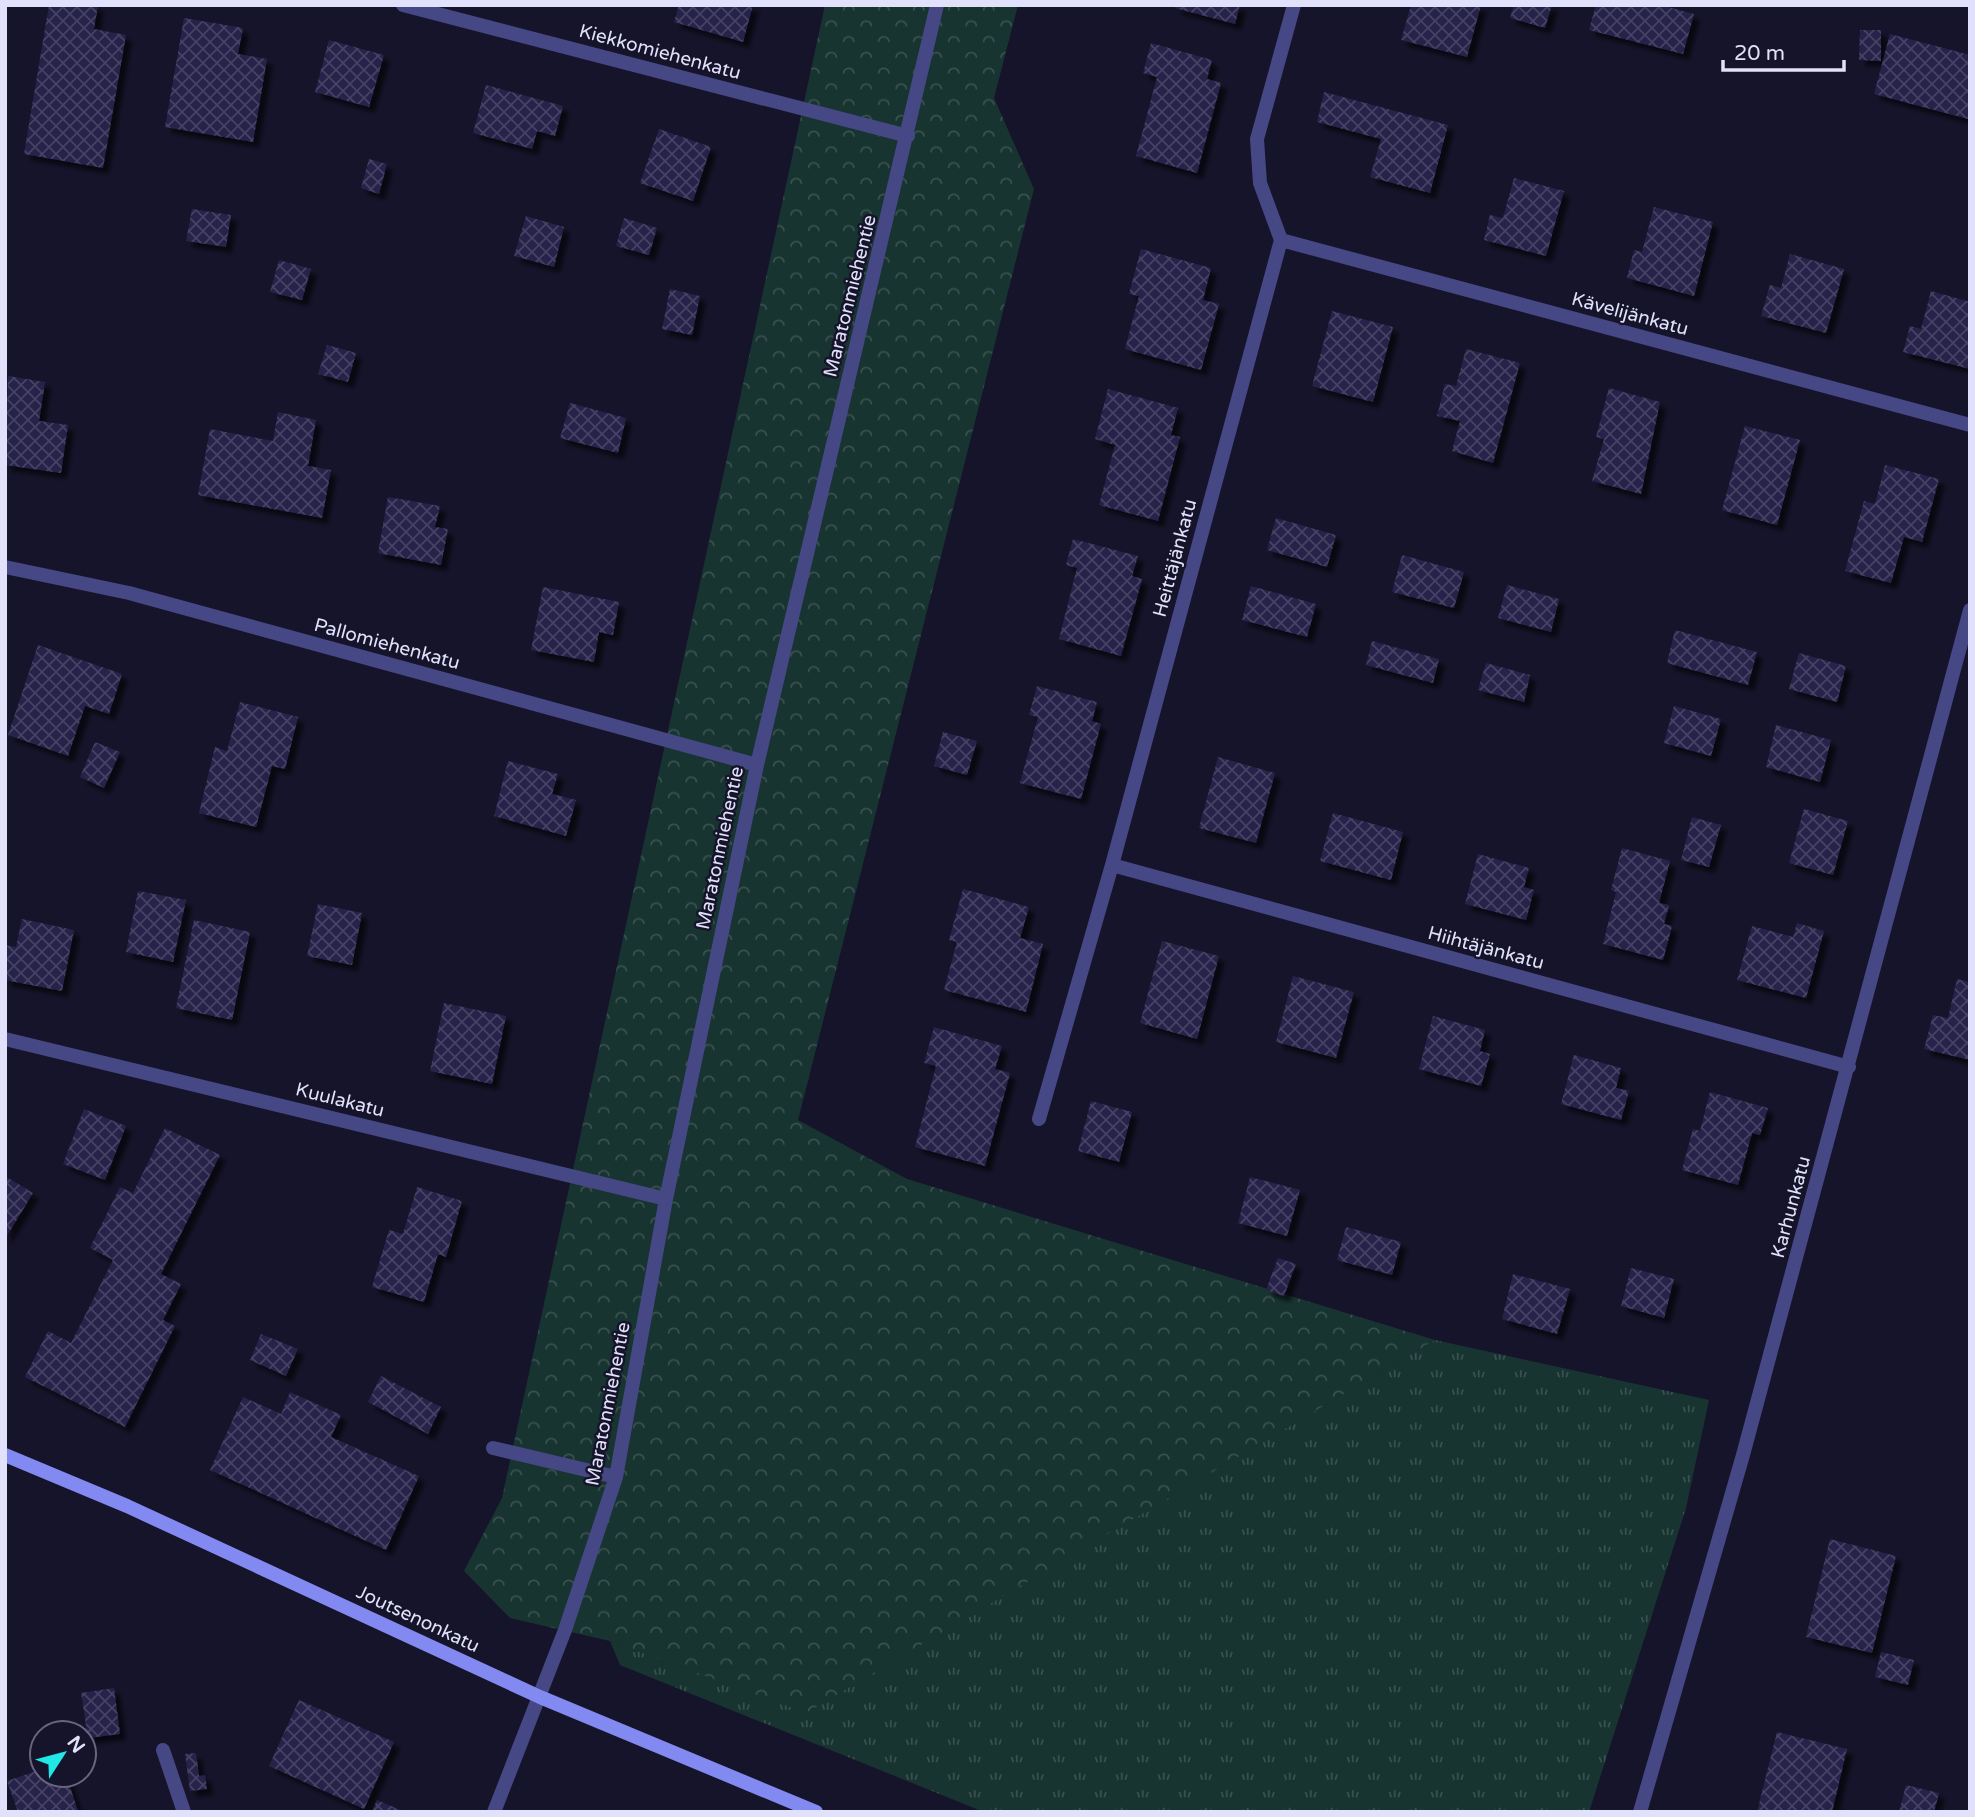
<svg xmlns="http://www.w3.org/2000/svg" width="1975" height="1817" viewBox="0 0 1975 1817" font-family="'Varela Round',sans-serif">
	<style>
		.grass { fill: url(#grass-tufts) }
		.forest { fill: url(#forest-crowns) }
		.building { fill: url(#building-cross-hatch); filter: url(#shadow) }
		.lines { fill: none; stroke-linecap: round; stroke-linejoin: round }
		.service { stroke: #454884; stroke-width: 14 }
		.minor { stroke: #454884; stroke-width: 14 }
		.secondary { stroke: #828af2; stroke-width: 14 }
		.labels { text-anchor: middle; dominant-baseline: central; stroke-width: 5; stroke-linejoin: round; paint-order: stroke }
		.street-label { font-size: 19px; fill: #e1e1fc; stroke: #16142a }
	</style>
	<defs>
		<pattern id="grass-tufts" width="24" height="20" patternUnits="userSpaceOnUse" patternTransform="scale(1.75)"><rect width="24" height="20" fill="#183430"/><path d="M3 7l-1-3M5 7V3M7 7l1-3M15 17l-1-3M17 17v-4M19 17l1-3" fill="none" stroke="#39514f"/></pattern>
		<pattern id="forest-crowns" width="20" height="18" patternUnits="userSpaceOnUse" patternTransform="scale(1.75)"><rect width="20" height="18" fill="#183430"/><path d="M2 6a3 3 0 1 1 6 0M12 15a3 3 0 1 1 6 0" fill="none" stroke="#39514f"/></pattern>
		<pattern id="building-cross-hatch" width="8" height="8" patternUnits="userSpaceOnUse" patternTransform="scale(1.75)"><rect width="8" height="8" fill="#262249"/><path d="M0 0l8 8M0 8l8-8" fill="none" stroke="#454264"/></pattern>
		<filter id="shadow"><feDropShadow dx="6" dy="6" stdDeviation="2" flood-color="#0009"/></filter>
	</defs>
	<rect width="100%" height="100%" fill="#16142a"/>
	<path class="grass" d="M1435 1340 1709 1400 1686 1508 1589 1812H984L620 1665 610 1641 806 1712Z"/>
	<path class="forest" d="M825 5H1018L994 98 1034 189 798 1120 907 1179 1435 1340 806 1713 610 1641 510 1618 464 1571 502 1498Z"/>
	<path class="building" d="M49 5H98L94 29 126 35 103 168 24 154Z
		M679 5H753L743 42 674 22Z
		M1176 5H1240L1235 24 1175 8Z
		M1411 5H1481L1467 57 1401 40Z
		M1514 5H1552L1545 28 1510 18Z
		M1596 5H1661L1694 14 1683 54 1589 30Z
		M184 18 243 28 238 54 267 59 253 142 165 127Z
		M1860 30H1881V61L1859 60Z
		M1890 34 1970 55 1968 119 1874 94Z
		M329 40 384 55 369 107 315 92Z
		M1151 43 1212 60 1207 79 1221 83 1197 173 1136 156 1157 77 1143 73Z
		M486 85 563 106 555 136 537 131 532 149 473 133Z
		M1324 92 1448 125 1430 193 1370 177 1381 139 1317 122Z
		M659 129 711 147 693 201 640 183Z
		M369 159 387 164 379 194 361 188Z
		M1514 178 1564 191 1546 256 1484 240 1490 215 1503 218Z
		M1654 207 1713 222 1694 296 1627 278 1634 250 1642 252Z
		M192 209 231 215 226 247 186 241Z
		M526 216 564 227 554 267 514 256Z
		M624 218 657 228 649 255 616 246Z
		M1141 249 1211 268 1203 300 1219 304 1201 370 1125 349 1139 296 1129 294Z
		M1790 254 1844 269 1826 333 1761 316 1770 285 1781 288Z
		M279 260 311 269 302 300 270 292Z
		M670 289 700 296 692 335 662 329Z
		M1931 291 1970 302V369L1903 352 1910 326 1921 329Z
		M1332 311 1393 327 1373 402 1312 386Z
		M327 345 356 353 348 382 318 374Z
		M1466 349 1520 363 1493 463 1452 451 1460 421 1437 416 1445 384 1456 386Z
		M8 376 45 382 39 421 68 425 61 473 5 465Z
		M1609 388 1660 402 1641 494 1592 481 1604 439 1596 437Z
		M1108 389 1178 408 1171 435 1180 437 1158 521 1099 505 1115 445 1095 439Z
		M570 403 626 418 618 453 560 438Z
		M278 412 316 420 308 466 331 470 322 518 198 495 210 429 273 441Z
		M1745 426 1800 440 1777 525 1722 510Z
		M1885 465 1939 479 1922 542 1904 537 1891 583 1845 571 1864 501 1875 504Z
		M388 497 440 506 435 527 448 529 441 565 378 553Z
		M1276 518 1336 535 1327 567 1267 550Z
		M1073 539 1138 556 1132 576 1142 579 1121 656 1059 639 1077 568 1066 565Z
		M1402 555 1464 572 1454 608 1392 592Z
		M1507 585 1559 599 1551 632 1498 618Z
		M1251 586 1316 604 1307 637 1242 620Z
		M543 587 619 602 613 635 599 632 594 662 531 650Z
		M1675 630 1757 652 1748 685 1667 663Z
		M1372 641 1439 659 1433 683 1366 665Z
		M38 645 122 674 109 714 85 706 68 756 8 735Z
		M1799 653 1846 666 1837 702 1789 689Z
		M1486 663 1530 675 1524 702 1478 690Z
		M1037 686 1097 702 1092 721 1101 724 1081 799 1020 783 1038 717 1029 715Z
		M240 702 298 717 285 769 272 766 256 827 199 813 215 747 227 751Z
		M1674 706 1721 719 1711 756 1664 743Z
		M1776 725 1831 740 1820 782 1766 767Z
		M943 732 977 741 967 775 934 766Z
		M95 742 120 752 104 788 80 777Z
		M1218 757 1275 773 1256 843 1199 828Z
		M508 761 558 774 552 794 576 800 566 836 494 816Z
		M1804 809 1848 821 1833 875 1789 863Z
		M1333 813 1403 832 1391 880 1320 861Z
		M1692 817 1721 825 1709 867 1681 860Z
		M1622 848 1670 861 1659 903 1669 905 1664 924 1672 926 1663 960 1603 944 1616 892 1611 890Z
		M1478 854 1529 868 1524 887 1534 890 1526 920 1465 904Z
		M963 889 1029 907 1020 938 1043 944 1026 1012 944 990 957 942 949 940Z
		M138 891 186 900 173 962 126 952Z
		M318 904 362 913 352 965 307 956Z
		M22 919 74 930 62 991 5 980V945L16 947Z
		M194 920 250 932 232 1020 176 1008Z
		M1797 923 1824 931 1806 998 1737 980 1752 926 1793 937Z
		M1162 941 1219 956 1197 1039 1140 1023Z
		M1293 976 1354 992 1336 1058 1276 1042Z
		M1957 979 1970 982V1060L1924 1049 1933 1015 1948 1018Z
		M444 1003 506 1016 492 1084 430 1071Z
		M1433 1016 1485 1030 1480 1051 1490 1054 1481 1086 1419 1069Z
		M934 1027 1002 1046 995 1069 1010 1073 985 1166 915 1147 936 1066 924 1063Z
		M1574 1055 1621 1068 1616 1088 1629 1091 1621 1120 1561 1104Z
		M1710 1092 1768 1108 1760 1135 1752 1133 1738 1185 1682 1170 1693 1129 1700 1131Z
		M1091 1101 1132 1112 1119 1162 1078 1151Z
		M84 1109 126 1126 105 1180 63 1164Z
		M165 1128 220 1155 161 1274 181 1284 163 1320 175 1326 125 1427 25 1377 48 1331 71 1343 113 1260 90 1248 120 1187 133 1193Z
		M5 1176 33 1193 5 1239Z
		M1250 1177 1300 1190 1287 1236 1238 1223Z
		M417 1187 462 1201 446 1257 438 1254 424 1302 372 1287 389 1230 403 1234Z
		M1346 1227 1401 1242 1392 1275 1337 1260Z
		M1278 1258 1296 1264 1284 1296 1266 1290Z
		M1631 1268 1674 1279 1664 1318 1621 1306Z
		M1513 1274 1570 1289 1557 1334 1502 1319Z
		M261 1334 298 1349 286 1376 250 1360Z
		M381 1376 441 1407 428 1434 368 1402Z
		M290 1392 341 1415 331 1437 419 1476 386 1550 210 1470 243 1397 281 1414Z
		M1830 1539 1896 1556 1872 1653 1806 1637Z
		M1881 1652 1914 1660 1908 1685 1875 1677Z
		M114 1688 120 1734 88 1738 81 1693Z
		M299 1700 394 1742 364 1809 269 1766Z
		M1777 1732 1847 1749 1832 1812H1757Z
		M196 1753 199 1776 205 1775 207 1789 190 1791 185 1754Z
		M42 1769V1775H66L78 1811 18 1812 7 1781Z
		M1906 1785 1939 1793 1934 1812H1899Z
		M377 1800 405 1812H372Z"/>
	<g class="lines">
		<path class="service" d="M493 1448 616 1477"/>
		<path class="minor" d="M403 5 908 136
			M1281 240 1970 425
			M5 567 129 593 757 765
			M1112 865 1849 1067
			M5 1039 666 1199
			M1039 1119 1112 865 1281 240 1260 183 1257 139 1294 5
			M163 1750 184 1812
			M494 1812 565 1630 616 1477 666 1199 757 765 937 5
			M1640 1812 1743 1455 1970 610"/>
		<path class="secondary" d="M5 1455 127 1506 540 1697 816 1812"/>
	</g>
	<g class="labels">
		<g class="street-label">
			<text transform="translate(660 52) rotate(15)">Kiekkomiehenkatu</text>
			<text transform="translate(850 296) rotate(-76)">Maratonmiehentie</text>
			<text transform="translate(1630 314) rotate(15)">Kävelijänkatu</text>
			<text transform="translate(1175 558) rotate(-75)">Heittäjänkatu</text>
			<text transform="translate(387 644) rotate(15)">Pallomiehenkatu</text>
			<text transform="translate(720 848) rotate(-78)">Maratonmiehentie</text>
			<text transform="translate(1486 948) rotate(15)">Hiihtäjänkatu</text>
			<text transform="translate(340 1100) rotate(14)">Kuulakatu</text>
			<text transform="translate(1791 1207) rotate(-75)">Karhunkatu</text>
			<text transform="translate(608 1404) rotate(-79)">Maratonmiehentie</text>
			<text transform="translate(418 1619) rotate(25)">Joutsenonkatu</text>
		</g>
	</g>
	<rect width="1975" height="1817" fill="none" stroke="#e1e1fc" stroke-width="14"/>
	<g transform="translate(63 1754) rotate(54)"><circle r="33" fill="#16142a" stroke="#67667e" stroke-width="2"/>
	<path d="M0-5L12 26L0 18L-12 26Z" fill="#21e7e7"/>
	<text y="-10" font-size="19" font-weight="bold" text-anchor="middle" fill="#e1e1fc">N</text>
	</g>
	<path d="M1723 60v10h121v-10" fill="none" stroke="#e1e1fc" stroke-width="3.5"/>
	<text x="1734" y="60" font-size="21" fill="#e1e1fc" stroke="#16142a" stroke-width="5" paint-order="stroke">20 m</text>
</svg>
